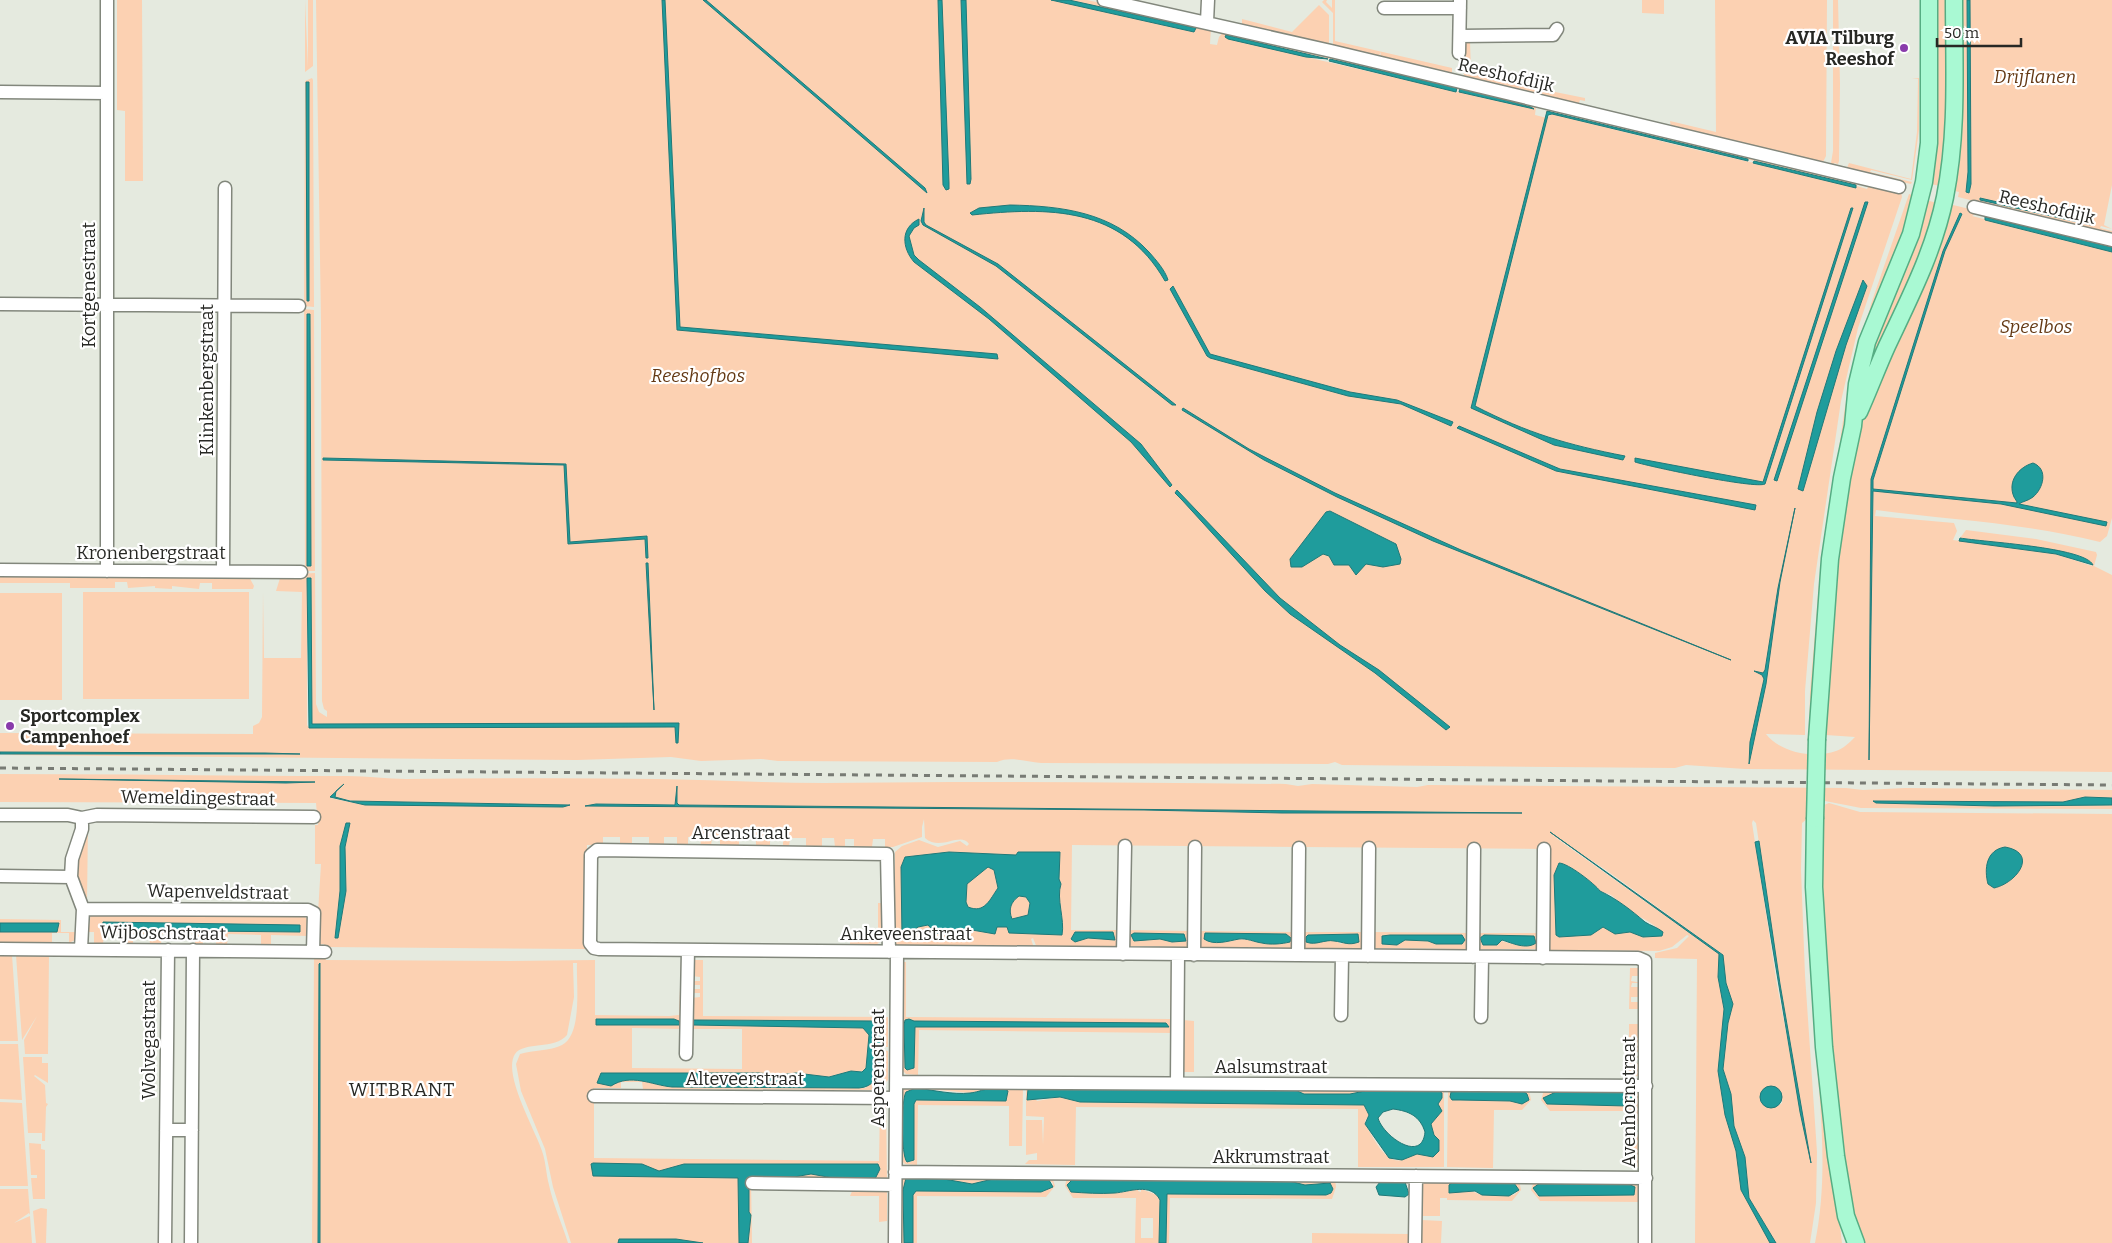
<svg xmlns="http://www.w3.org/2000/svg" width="2112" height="1243" viewBox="0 0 2112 1243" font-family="Bitter,serif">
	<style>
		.green { fill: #fcd1b2; fill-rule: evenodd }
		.water { fill: #1f9c9c; stroke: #217978; fill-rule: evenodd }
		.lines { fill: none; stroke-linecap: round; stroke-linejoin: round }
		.minor-casing { stroke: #82877c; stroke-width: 15 }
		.major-casing { stroke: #56ad83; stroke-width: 19 }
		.minor { stroke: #fff; stroke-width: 12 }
		.major { stroke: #a9f9d3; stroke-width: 16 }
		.rail { stroke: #787b74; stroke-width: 3; stroke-dasharray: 6 6; stroke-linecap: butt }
		.major-bridge-casing { stroke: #56ad83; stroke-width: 19; stroke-linecap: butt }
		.major-bridge { stroke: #a9f9d3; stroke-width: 16 }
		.poi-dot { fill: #893bab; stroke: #fff; stroke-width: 2 }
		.labels { text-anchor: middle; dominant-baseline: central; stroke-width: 4.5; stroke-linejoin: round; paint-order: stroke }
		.poi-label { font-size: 18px; font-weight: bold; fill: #272824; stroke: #fff; text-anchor: end }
		.street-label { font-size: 18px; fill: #272824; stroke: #fff }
		.park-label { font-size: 18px; font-style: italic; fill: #633813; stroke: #fff }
		.neighbourhood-label { font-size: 19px; letter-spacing: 1px; fill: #272824; stroke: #fff }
	</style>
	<rect width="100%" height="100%" fill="#e5eadf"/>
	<path class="green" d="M117 0H142L143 181H125V111L117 110Z
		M305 0 308 68V0H313V66L305 72Z
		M316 0H1051L1194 32 1196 28 1069 0H1087L1211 27 1210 44 1217 45 1219 37 1225 30 1536 106 1535 115 1547 118 1552 114 1697 150 1856 186 1551 111 1545 113 1549 107 1856 181 1857 186 1867 189 1869 185 1901 192 1902 197 1858 328 1841 401 1814 584 1805 691V735L1766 734C1781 753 1814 759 1836 751 1843 749 1849 743 1855 737L1826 735 1825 739H1823C1829 626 1835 509 1869 401L1949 204 2112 244V247L1975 214 1972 216 2112 252V518L2107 536 2100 542C2026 523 1951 520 1876 510L1875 516 1954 523 1957 531 1953 540 2056 554 2092 566 2090 561 2078 555 2045 549 1960 538 1966 530 2036 539 2096 552 2097 555 2094 566 2112 575V772L1745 769 1686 765 1675 768 1342 765 1335 762 1328 764 1041 763C1026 762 1011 756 997 762L778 761 761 759 701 761 671 757 577 760 0 755 36 753 299 755 0 752V733L253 734V726L259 723 262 717 263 592 264 658H301L302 592 276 591 281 575 315 573 316 704 319 712 327 717V711L324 709 322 701 321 323ZM1226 35 1496 97 1531 107 1533 109 1228 39ZM1960 213 1962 214 1945 251 1873 480 1869 760 1871 479 1943 251ZM307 578H311L312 724 327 728H309L307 725Z
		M1324 0H1327L1326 2 1332 8V0H1335V41L1452 68V75L1380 57 1381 52 1378 57 1333 46V13L1322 2Z
		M1642 0H1664V14L1642 13Z
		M1715 0H1827L1826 156 1822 164 1671 127 1670 121 1716 132Z
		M1833 0H1838L1840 84 1839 161 1838 164 1834 163 1833 167 1831 163 1833 151Z
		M1933 0H1949L1950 113 1941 186 1930 184Z
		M1957 0H2112V185L2104 225 2112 229 2101 226 2100 228 2112 231V235L1958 197 1959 192 1951 190Z
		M1319 5 1329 15V45L1242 25V19L1292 32Z
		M1462 41H1470L1471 72 1517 83 1521 82 1520 85 1585 98V101L1580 100 1578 105 1520 91V85L1519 91 1464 77Z
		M312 78 313 80 314 307 304 306 305 81ZM306 82H309V301H307Z
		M1919 78V130L1912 180 1871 170 1870 172 1912 182 1911 184 1846 170 1849 163 1911 179 1917 132 1918 79H1912Z
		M1909 194 1916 196 1848 408 1833 494 1818 622 1809 739 1810 692 1819 584 1845 407 1871 304Z
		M1926 200 1937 203 1935 220 1871 370 1863 371Z
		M304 309 314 310 315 571H305ZM308 314 310 315V566H307Z
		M0 573 248 575 254 586 253 589H212V583H200L199 589 172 586V589L155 588V586L128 588 127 582H115V588H70V583H0Z
		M83 592H249V699H83Z
		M0 593H62V700H0Z
		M0 774C116 774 232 776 348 776 368 776 387 779 406 779 524 778 644 777 762 782 824 784 887 782 950 782 1062 782 1173 783 1286 784L1298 786 1312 784 1417 787 1428 785 1846 788 1863 790 1905 788 2112 790V798L2085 797 2063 802 1873 801 1876 803 1994 806 2112 805V809L1861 808 1825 801 1824 805 1829 803 1860 812 2112 814V1243H1861C1824 1113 1824 966 1821 831L1824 805 1806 806 1818 1043 1842 1243H1815C1829 1175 1820 1107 1815 1039 1810 966 1806 893 1807 819L1802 823 1801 870 1805 975 1817 1152 1816 1203 1810 1243H1776L1749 1198 1745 1157 1734 1126 1731 1094 1723 1069 1728 1023 1733 1004 1726 983 1722 954 1606 870 1549 833 1719 954 1718 977 1724 1009 1718 1071 1725 1115 1736 1151 1741 1190 1770 1243H1695L1697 959 1655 958V953L1677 948 1689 936 1687 935 1672 947 1659 951 1549 950 1547 943 1548 864 1551 863V849L1072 845 1071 930H1120L1117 946 1037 948 1033 938 1031 939 1034 948 902 947 896 945 893 940 895 852 902 846 919 840 938 847 960 841 967 846 969 844C960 831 941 852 925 838L924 819 922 827 684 825 922 827V837L893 847H885V839H873L872 847H854V839H845V847H835L834 838H822V847H806V838H790L789 847 783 846V838H770V846H756V838H739V846H720V838H712L711 846H701L700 837H688V846H677V837H664V846L649 845V837H632V845H620V837H603V845H587L586 949 324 947V944L316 945 321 864H315V825H318L316 803 0 802ZM344 784 336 791 335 797 358 802 570 805 563 807 365 805 330 798ZM677 786V803L679 805 1522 813H1282L1144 810 585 806 596 804 675 805ZM1753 820 1756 823 1780 984 1809 1153 1777 985 1752 823ZM347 823 350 824 345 847 346 891 338 938 335 937 340 891V846ZM949 852 1017 855 1018 852H1060L1059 879 1061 884C1056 899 1065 920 1062 935L1010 933 1008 927H997L995 934 972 930 965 934 943 931 936 934 928 925 918 927 906 937H903L901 867 905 857ZM1559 863C1568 863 1595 884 1599 891 1603 893 1608 893 1611 895 1617 899 1620 904 1625 908 1634 915 1661 925 1663 936L1644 937 1630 932 1615 934 1603 927 1591 935 1558 937 1556 934 1554 875ZM1075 932H1113L1115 940 1088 938 1075 942 1071 939ZM1771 1087C1780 1086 1783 1094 1782 1103L1778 1106 1766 1105 1760 1101 1761 1093Z
		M88 823 87 902H86C70 867 78 859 88 823Z
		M988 867 994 870 998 888C990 899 986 914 968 907L966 902 967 884Z
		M1019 895 1026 897 1030 903 1028 915 1012 919C1008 909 1011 902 1019 895Z
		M878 903H882L881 941 876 945 850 944V931H878Z
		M91 913 303 915 308 920V936L271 935V945H261V935L228 934 227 945 216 944V934H203V944H195V934H162L161 944H150L149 934H133V944H125V933H104L103 944 94 943V932H88Z
		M0 919 61 920V932H78L75 940 69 943V933H52V943H0V932H57L59 923H0Z
		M1129 930 1188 931 1189 945 1187 947 1130 946Z
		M1199 931 1293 932 1291 948 1199 947ZM1268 934 1290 942C1273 946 1256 940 1238 939Z
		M1303 932H1363L1362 948H1305ZM1358 934 1341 944 1335 940 1308 943 1306 937 1308 935Z
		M1374 932 1467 933 1466 949 1375 948ZM1390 935H1462L1464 936 1462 944H1436L1428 941 1405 940 1397 945 1382 944Z
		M1478 933H1539L1536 949H1479ZM1484 935 1533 936 1517 945 1481 936Z
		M0 955H12L18 1041H0Z
		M16 955H49L48 1054H25L24 1040 37 1016 22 1040 23 1054Z
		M314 957H326V960L510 961 595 960V1015L669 1016 679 1015 681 960 682 1029 632 1028V1068L742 1069V1029H691V998L700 997V993H692V989H700V985H692V981H700V977L692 976 693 960H703V1016L888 1017V1047H881V1050L888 1051V1080L879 1090 643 1089 642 1082H621V1088H594V1158L879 1161 880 1105H886L887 1181 751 1180 752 1243H571L553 1187 545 1149 521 1091 516 1064 520 1054C533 1050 550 1051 562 1045 583 1034 576 983 577 963H573L574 997 567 1035C555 1050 524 1041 515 1054 502 1074 536 1131 542 1151 546 1162 546 1174 549 1185 553 1204 562 1224 568 1243H320L319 963 318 1243H312ZM694 1020 876 1021 866 1088 672 1087 642 1080H619L601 1073H759L780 1075 796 1073 827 1077 851 1071H862L866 1068 869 1035 863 1028 693 1025Z
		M903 962H906V1017L1170 1019 1171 964H1174L1173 1033 919 1030 918 1075 906 1074 902 1070ZM910 1020 914 1021 1164 1028 915 1027 914 1068Z
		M1630 968H1640L1642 976H1632L1631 981 1642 983H1632L1631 987H1642L1641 997H1631V1002H1641V1009H1629Z
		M1183 1020 1194 1021V1072H1183Z
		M1629 1024H1641V1052H1631V1056L1641 1057 1631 1059V1063H1641L1640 1076H1629Z
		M0 1044H18L22 1100 0 1099Z
		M23 1057H42V1063H48V1083L35 1075 34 1076 45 1085 46 1103 48 1104 46 1107 45 1141H42V1133H28Z
		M1023 1086 1022 1146H1009V1106L918 1105 917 1165 905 1164 901 1160V1090L904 1087ZM916 1088 971 1093 988 1089H1004L1006 1101 916 1100 914 1104 911 1162H907L903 1151V1100L908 1091Z
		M1026 1086 1444 1090V1167H1358V1109L1076 1107 1075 1165 1025 1164 1029 1160H1037V1153L1026 1155V1120H1042L1043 1145 1044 1117 1026 1116ZM1028 1089 1295 1090 1304 1094H1350L1366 1091H1439L1442 1097 1438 1104 1440 1114C1428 1124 1424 1140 1421 1154 1413 1153 1410 1158 1402 1160 1385 1164 1374 1138 1366 1126L1365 1121 1369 1115 1364 1105 1080 1102 1060 1097 1037 1101Z
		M1448 1089 1529 1090 1531 1100 1522 1110H1494L1493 1168 1447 1167ZM1506 1091 1525 1104 1510 1101 1452 1100Z
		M1544 1090 1638 1092 1640 1124H1630V1128L1640 1130H1630V1134L1640 1135 1639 1167H1628V1111H1550L1541 1100ZM1629 1094 1627 1106 1543 1100Z
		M0 1102 22 1103 28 1186H0Z
		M29 1143 41 1144V1149L45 1150V1199H33L31 1178H37V1175H31Z
		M910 1175 1052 1177 1055 1186 1046 1197 917 1196V1243H913V1195L916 1191 1041 1192 1052 1188 1053 1183 1049 1180 1037 1179 998 1178 972 1184 938 1178 907 1177 903 1190 904 1243H900V1184L903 1178Z
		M1067 1177 1335 1179 1336 1187 1332 1199 1170 1198 1169 1243H1166L1167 1194 1326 1195 1331 1193 1332 1187 1323 1183C1311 1188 1301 1184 1289 1181L1126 1179 1118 1193 1138 1189V1191L1141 1192V1189L1157 1195 1160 1200 1159 1243H1135L1136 1198H1073L1065 1186ZM1141 1218H1153V1238H1141Z
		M1519 1180 1521 1190 1512 1201 1447 1200V1198H1440V1216H1422V1185L1425 1182ZM1514 1183 1519 1190 1514 1195H1482L1471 1191Z
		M1534 1181 1636 1184 1639 1188 1640 1202 1540 1201 1531 1190ZM1540 1183 1635 1187 1537 1195 1533 1188Z
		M887 1187V1221L879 1222V1196H850L853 1189Z
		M0 1189H28L30 1215 29 1213 14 1223 30 1216 32 1243H0Z
		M41 1208 47 1209 46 1243H36L33 1211Z
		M1422 1220 1442 1221 1441 1243H1421Z
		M1312 1233 1410 1234V1243H1312Z"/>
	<path class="water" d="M662 0H665L680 327 997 354 998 359 677 330Z
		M703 0H706L925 188 927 193Z
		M938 0H942L949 183V189L946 190 943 185Z
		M961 0H966L971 179 970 184H967Z
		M1051 0H1069L1196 28 1194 32Z
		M1967 0H1970L1971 184 1969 193 1966 192 1968 172Z
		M1226 35 1328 59 1306 57 1228 39 1225 37Z
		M1330 59 1457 88 1456 92 1329 61Z
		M306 82H309V301H307Z
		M1460 88 1531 107 1534 109 1459 92Z
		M1547 111 1748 159V161L1552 114 1548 115 1475 406C1527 433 1568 445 1625 456L1623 460 1554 445 1471 408Z
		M1754 161 1852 184 1856 185V188L1753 163Z
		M1980 198 2090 223 2091 225 1980 200Z
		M1865 202H1868L1777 481 1774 480Z
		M1010 205C1062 206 1112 212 1149 252 1156 260 1165 270 1168 280L1165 281C1122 206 1049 207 972 215L970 213 979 208Z
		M924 208V222L926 225 998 264 1176 405H1172L996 266 923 225 921 221Z
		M1851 208H1853L1765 484C1755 489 1651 467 1635 462V458L1763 482Z
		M1960 213 1962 214 1945 251 1873 480V489L2017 503C2017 501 2015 499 2014 497 2007 481 2019 467 2033 463 2049 469 2043 489 2033 497 2028 501 2023 501 2019 504L2107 522 2106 526 2001 504 1873 491 1869 760 1871 479 1943 251Z
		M1985 217 2112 247V252L1985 220Z
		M919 219V225L914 228 909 236 914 255 919 260 980 307 1141 444 1172 485 1170 487 1131 442 989 319 914 262C902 248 900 228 919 219Z
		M1863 280 1867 286 1846 345 1803 491 1798 489 1817 412 1836 351Z
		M1173 286 1210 354 1350 392 1397 400 1453 422 1451 426 1401 404 1348 396 1210 358 1207 356 1170 289Z
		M307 314H310L311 566H307Z
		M1183 408 1249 449 1335 493 1461 550 1731 660 1433 541 1337 497 1264 460 1182 410Z
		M1459 426 1560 469 1756 505 1755 510 1556 471 1457 428Z
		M323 458 566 464 570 542 647 536 648 558H646L645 539 568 544 564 465 323 460Z
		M1177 490 1280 598 1340 645 1379 670 1450 727 1446 730 1375 673 1290 614 1265 591 1182 500 1175 493Z
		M1795 508 1780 582 1766 684 1749 764 1750 742 1764 679 1762 675 1754 671 1763 673 1765 670 1778 588Z
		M1330 511 1396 544 1401 559 1400 564 1383 567 1366 564 1356 575 1349 565H1334L1329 556 1323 554 1302 567H1291L1290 559 1326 512Z
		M1960 538C1982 542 2085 547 2093 565L2056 554 1959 541Z
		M646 563H648L654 710Z
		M307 578H311L312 724 679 723 678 743H676L675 727 309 728Z
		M0 752 265 753 300 754H0Z
		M59 779 315 782 286 783Z
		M344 784 336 791 335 797 350 801 570 805 563 807 365 805 330 797Z
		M677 786V803L679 805 1522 813H1282L1144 810 585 806 596 804 675 805Z
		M2085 797 2112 798V805L1994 806 1876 803 1873 801 2063 802Z
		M346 823H350L345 847 346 891 338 938H335L340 891V846Z
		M1550 832 1723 955 1726 983 1733 1004 1728 1023 1723 1069 1731 1094 1734 1126 1745 1157 1749 1198 1776 1243H1770L1741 1190 1736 1151 1725 1115 1718 1071 1724 1009 1718 977 1719 954Z
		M1759 841 1780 984 1811 1163 1800 1112 1755 842Z
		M2005 847C2039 853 2017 883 1994 888L1988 884C1984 869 1986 850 2005 847Z
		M949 852 1016 855 1018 852H1060L1059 879 1061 884C1056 899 1065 919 1062 935L1009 933 1007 927H997L995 934 972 930 965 934 943 931 936 934 928 925 918 927 906 937H902L901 867 905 857ZM988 867 994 870 998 888C990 899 985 914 968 907L966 902 967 884ZM1019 896 1026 897 1030 903 1028 915 1012 919C1008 909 1011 902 1019 896Z
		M1559 863C1568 863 1595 884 1600 891 1617 899 1631 910 1645 922 1651 926 1657 927 1663 932L1662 936 1643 937 1630 932 1615 934 1603 927 1591 935 1559 937 1556 935 1554 875Z
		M103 922 300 925V932L102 930Z
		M0 923H59L57 932H0Z
		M1075 932H1113L1115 940 1088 938 1075 942 1071 939Z
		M1134 933 1184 934 1186 941 1172 942 1160 939 1134 941 1131 935Z
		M1205 933 1286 934 1291 938 1290 942C1282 944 1270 945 1262 943 1254 942 1247 938 1239 939 1228 941 1214 946 1204 939Z
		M1358 934 1359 942C1348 946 1344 942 1334 941 1325 939 1316 946 1306 942V937L1308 935Z
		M1390 935H1462L1465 940 1462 944H1436L1428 941 1405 940 1397 945 1382 944V936Z
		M1484 935 1534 936 1536 943C1526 950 1512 943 1502 940L1497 945H1483L1480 938Z
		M320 963V1243H318L319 964Z
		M596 1019H674L679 1021 680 1025H596Z
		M909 1019 914 1021 1166 1023 1169 1027H915L914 1068 907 1070 905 1068 904 1025 905 1020Z
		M694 1020 876 1021 880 1025C880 1046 888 1086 859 1088L672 1087C651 1085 631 1073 611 1086L597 1083 601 1073H759L780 1075 796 1073 829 1077 851 1071 862 1072 866 1068 869 1035 863 1028 693 1025 692 1023Z
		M1760 1097a11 11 0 1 1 22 0a11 11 0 1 1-22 0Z
		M916 1088C933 1090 953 1095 970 1093 981 1092 997 1083 1008 1091L1006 1101 916 1100 914 1104V1160L907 1162C901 1156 901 1100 906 1092Z
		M1028 1089 1295 1090 1304 1094H1350L1365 1091H1439L1442 1093V1098L1438 1104 1442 1111 1431 1124 1434 1135 1439 1140V1151L1433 1157 1417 1154 1402 1160 1389 1158 1365 1124 1369 1115 1364 1105 1080 1102 1060 1097 1027 1100ZM1393 1109C1409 1111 1420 1116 1425 1132 1422 1164 1383 1136 1378 1118L1383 1112Z
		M1467 1091H1523L1527 1094 1529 1100 1522 1104 1510 1101 1460 1100H1452L1450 1097 1451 1092Z
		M1556 1092H1624L1632 1097V1104L1627 1106 1547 1104 1543 1098Z
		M593 1163 642 1164 659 1171 684 1164H878L880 1169 875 1179 833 1178 811 1174 794 1177 749 1178V1212L751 1215 748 1243H739L738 1178 593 1176 591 1164Z
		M906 1178H938L972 1184 993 1179 1049 1180 1053 1187 1041 1192 916 1191 913 1195V1243H904L903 1190Z
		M1073 1179 1289 1181 1305 1185 1330 1183 1333 1189 1331 1193 1326 1195 1167 1194 1166 1243H1159L1160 1200C1151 1182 1129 1192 1115 1193 1100 1194 1085 1193 1071 1192L1067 1185Z
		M1380 1182H1405L1409 1194 1405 1197 1379 1195 1376 1187Z
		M1453 1182 1514 1183 1519 1190 1509 1196 1482 1195 1475 1191 1449 1193V1185Z
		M1540 1183H1626L1635 1187 1634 1195 1539 1196 1533 1188Z
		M619 1239H676L703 1243H618Z"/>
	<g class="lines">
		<defs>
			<path id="minor" d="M107 0V571
				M1104 0 1331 51 1899 187
				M1384 8H1460
				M1207 22 1208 0
				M1460 36 1553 35 1557 29
				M1459 53 1460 1
				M0 92 107 93
				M1974 207 2112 240
				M0 304 299 306
				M0 570 301 572
				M223 571 225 188
				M0 815H68L82 818 97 815 314 817
				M0 876 71 877
				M83 909 308 910 314 913 313 951
				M0 949 325 952
				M81 949 83 909 71 877 72 859 82 829V818
				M889 952 887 854 597 850 591 855 590 943 594 948 599 949 1638 958 1645 961V1243
				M1123 954 1125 846
				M1194 955 1195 847
				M1298 955 1299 848
				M1368 956 1369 848
				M1473 957 1474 849
				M1543 958 1544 849
				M1341 1015 1342 956
				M1481 1017 1482 957
				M686 1054 688 950
				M896 1082 1646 1086
				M1177 1084 1178 954
				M594 1096 896 1098
				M166 1130H192
				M895 1172 1646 1178
				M752 1183 895 1185
				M165 1243 168 950
				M191 1243 193 950
				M895 1243 897 952
				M1415 1243 1416 1176"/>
			<path id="major" d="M1859 412C1869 390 1877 368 1887 346 1910 297 1934 251 1945 197 1958 132 1954 66 1954 0
				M1817 739 1830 559 1842 478 1853 426 1857 384 1867 342 1911 234 1924 182 1929 143V0
				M1815 819 1814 887 1824 1047 1836 1156 1846 1216 1856 1243"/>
		</defs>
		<use href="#minor" class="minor-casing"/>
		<use href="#major" class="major-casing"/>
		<use href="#minor" class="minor"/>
		<use href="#major" class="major"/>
		<path class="rail" d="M0 768 2112 785"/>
		<defs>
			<path id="major-bridge" d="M1815 819 1817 739"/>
		</defs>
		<use href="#major-bridge" class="major-bridge-casing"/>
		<use href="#major-bridge" class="major-bridge"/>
	</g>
	<g class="poi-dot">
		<circle cx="1904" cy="48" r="5"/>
		<circle cx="10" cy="726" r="5"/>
	</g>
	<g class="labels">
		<g class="poi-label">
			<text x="1894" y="38">AVIA Tilburg<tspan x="1894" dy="21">Reeshof</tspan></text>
			<text x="20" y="716" text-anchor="start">Sportcomplex<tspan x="20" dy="21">Campenhoef</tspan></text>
		</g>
		<g class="street-label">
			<text transform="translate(1506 75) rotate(13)">Reeshofdijk</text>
			<text transform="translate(2047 207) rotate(13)">Reeshofdijk</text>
			<text transform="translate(89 285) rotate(-90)">Kortgenestraat</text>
			<text transform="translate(207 380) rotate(-90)">Klinkenbergstraat</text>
			<text x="151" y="553">Kronenbergstraat</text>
			<text transform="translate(198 798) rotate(1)">Wemeldingestraat</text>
			<text x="741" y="833">Arcenstraat</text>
			<text transform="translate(218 892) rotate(1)">Wapenveldstraat</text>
			<text transform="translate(163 933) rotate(1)">Wijboschstraat</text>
			<text x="906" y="934">Ankeveenstraat</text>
			<text transform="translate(149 1040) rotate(-90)">Wolvegastraat</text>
			<text x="1271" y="1067">Aalsumstraat</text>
			<text transform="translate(878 1068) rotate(-90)">Asperenstraat</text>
			<text x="745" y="1079">Alteveerstraat</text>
			<text transform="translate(1629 1102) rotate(-90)">Avenhornstraat</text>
			<text x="1271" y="1157">Akkrumstraat</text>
		</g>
		<g class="park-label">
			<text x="2035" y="77">Drijflanen</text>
			<text x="2036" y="327">Speelbos</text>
			<text x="698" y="376">Reeshofbos</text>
		</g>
		<g class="neighbourhood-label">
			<text x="402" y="1089">WITBRANT</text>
		</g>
	</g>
	<path d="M1937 38v8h84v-8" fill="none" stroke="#272824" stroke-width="2.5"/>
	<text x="1944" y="38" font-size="15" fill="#272824" stroke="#ffffff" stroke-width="4" paint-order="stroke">50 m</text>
</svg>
